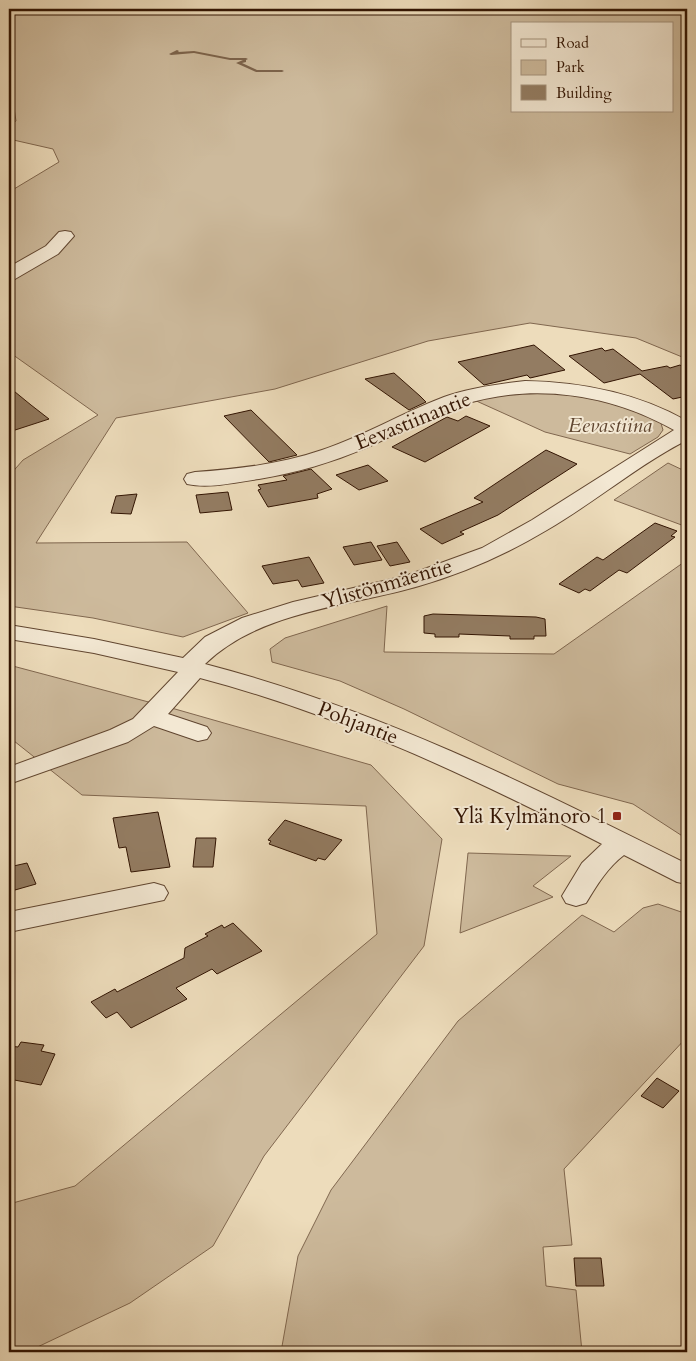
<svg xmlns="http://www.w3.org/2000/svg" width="696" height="1361" viewBox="0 0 696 1361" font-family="Cardo,serif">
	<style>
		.green { fill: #cdba9c; stroke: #80674f; fill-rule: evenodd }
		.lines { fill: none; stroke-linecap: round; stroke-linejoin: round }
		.stream { fill: #7c634b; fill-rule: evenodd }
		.building { fill: #937c62; stroke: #321402 }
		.minor-casing { stroke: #614630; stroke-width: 2 }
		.minor { fill: #f3e8d3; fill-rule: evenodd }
		.poi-dot { fill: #8f2418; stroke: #f3e8d3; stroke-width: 2 }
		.labels { text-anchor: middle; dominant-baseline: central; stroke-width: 4; stroke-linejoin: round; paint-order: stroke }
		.street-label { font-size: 21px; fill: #321402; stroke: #f3e8d3 }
		.park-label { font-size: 21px; font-style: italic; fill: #604630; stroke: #f3e8d3 }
		.poi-label { font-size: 21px; fill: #321402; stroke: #f3e8d3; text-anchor: end }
	</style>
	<rect width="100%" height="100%" fill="#eddcbb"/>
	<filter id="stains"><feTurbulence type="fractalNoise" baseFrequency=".004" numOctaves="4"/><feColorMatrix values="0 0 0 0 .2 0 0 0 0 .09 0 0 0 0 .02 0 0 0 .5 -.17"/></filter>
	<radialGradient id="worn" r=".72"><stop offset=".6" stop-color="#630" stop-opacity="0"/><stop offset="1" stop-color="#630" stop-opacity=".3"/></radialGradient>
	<path class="green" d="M9 9H687V359L636 338 530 323 428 341 275 389 116 418 36 543 187 542 248 613 183 637 93 618 9 606V476L23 460 98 415 9 352V192L59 162 53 149 9 139V125L16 121 14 108H9ZM512 24H672V111H512Z
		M552 392 613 402 660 420 663 430 658 437 630 454 545 432 472 399 494 395Z
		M668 463 687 472V527L614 500Z
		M687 560V839L633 804 558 784 404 709 340 681 272 662 270 649 285 638 387 606 384 652 554 654Z
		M9 665 175 709 371 765 442 839 424 946 264 1156 213 1246 130 1303 27 1352H9V1204L75 1186 377 934 366 806 82 795 9 737Z
		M468 853 571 856 533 886 553 897 460 933Z
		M658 904 687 914V1037L564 1169 572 1245 543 1247 546 1286 576 1290 582 1352H281L298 1256 331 1190 458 1021 582 915 614 932 643 908Z"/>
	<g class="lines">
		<path class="stream" d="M177 50 179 51 178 52 194 51 230 58H246L248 59 246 60V62L242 63 257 70H282L284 71 282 72H256L236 63 243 60H230L194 53 171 55 169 54Z"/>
	</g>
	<path class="building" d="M534 345 565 370 530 378 527 375 484 385 458 362Z
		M602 348 605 351 613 349 642 371 667 366 670 368 680 365 687 370V396L673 399 640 374 604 383 569 356Z
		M394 373 420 396 426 402 409 410 365 379Z
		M9 387 31 405 49 419 9 432Z
		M251 410 297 455 269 462 224 416Z
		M466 416 490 426 425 462 392 447 447 417 458 421Z
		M546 450 577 464 498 515 460 532 464 534 442 544 420 529 483 502 474 498Z
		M368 465 388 481 359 490 336 475Z
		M311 469 332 489 317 494 318 498 268 507 258 490 261 489 258 485 287 480 283 476Z
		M228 492 232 510 200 513 196 495Z
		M137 494 131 514 111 513 116 496Z
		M655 523 677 531 671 536 675 537 627 573 619 570 590 591 585 589 579 593 559 584 597 557 603 560Z
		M371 542 382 560 354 565 343 547Z
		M397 542 410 562 390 566 377 546Z
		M309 557 324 583 302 587 298 580 273 584 262 566Z
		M433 614 536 617 545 619 546 636H534V639H510V636L459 634V637H435V634L424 633V616Z
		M158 812 170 867 131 872 126 847 119 848 113 818Z
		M285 820 342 840 325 860 318 858 316 861 269 844 271 841 268 840Z
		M196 838H216L213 867H193Z
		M27 863 36 884 15 890 9 876V867Z
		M233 923 262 951 217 974 212 969 176 988 187 999 131 1028 117 1012 106 1018 91 1002 115 989 117 992 184 958 185 948 208 936 205 934 222 925 224 928Z
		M21 1042 44 1045 41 1051 55 1054 41 1085 9 1079V1046L18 1047Z
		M657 1078 679 1091 663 1108 641 1096Z
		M574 1258H601L604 1286H576Z"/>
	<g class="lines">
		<defs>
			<path id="minor" d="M65 231 71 232 74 236 58 254 15 279 9 280V267L46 246 59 232Z
				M525 381C583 382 637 393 687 421V440C638 465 595 502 547 530 507 554 464 573 419 586 348 607 261 610 205 664 375 708 531 786 687 864V884L677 882 624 855C607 868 597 885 586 903L576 906 566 903 562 896 582 863 602 844C473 778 341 715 200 678L168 714 207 727 211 733 207 739 198 741 154 726 128 742 9 784V767L110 730 133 719 178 672 94 653 9 639V625L94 639 183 658 205 637 242 618 293 602 405 576 482 548 532 520 674 430C610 394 533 382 462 405 429 416 399 433 368 447 333 462 296 473 259 479 237 482 209 489 187 484L184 479 187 474 195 472C238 469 281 464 322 450 364 436 402 413 444 397 470 388 498 384 525 381Z
				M154 883 164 886 168 893 164 900 9 932V912Z"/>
		</defs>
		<use href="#minor" class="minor-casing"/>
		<use href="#minor" class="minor"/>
	</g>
	<rect class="poi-dot" x="612" y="811" width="10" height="10" rx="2.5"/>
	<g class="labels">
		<g class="street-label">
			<text transform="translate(413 421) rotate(-22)">Eevastiinantie</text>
			<text transform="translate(387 584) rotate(-16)">Ylistönmäentie</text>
			<text transform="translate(358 723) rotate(21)">Pohjantie</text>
		</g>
		<g class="park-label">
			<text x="610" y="425">Eevastiina</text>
		</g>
		<g class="poi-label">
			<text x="607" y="816">Ylä Kylmänoro 1</text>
		</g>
	</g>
	<rect width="696" height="1361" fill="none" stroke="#eddcbb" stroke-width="30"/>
	<rect x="10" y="10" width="676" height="1341" fill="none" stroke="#321402" stroke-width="2.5"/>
	<rect x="15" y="15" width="666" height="1331" fill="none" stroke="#321402"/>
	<rect x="511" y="22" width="162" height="90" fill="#f3e8d3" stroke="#a6937f"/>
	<rect x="521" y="39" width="25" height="8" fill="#f3e8d3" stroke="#a6937f"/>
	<text x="556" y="48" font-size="15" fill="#321402">Road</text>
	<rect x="521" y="60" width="25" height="15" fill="#cdba9c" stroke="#a6937f"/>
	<text x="556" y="72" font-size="15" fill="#321402">Park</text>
	<rect x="521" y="85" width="25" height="15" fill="#937c62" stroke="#a6937f"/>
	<text x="556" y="98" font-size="15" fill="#321402">Building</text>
	<rect width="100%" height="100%" filter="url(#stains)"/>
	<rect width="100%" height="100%" fill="url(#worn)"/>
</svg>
